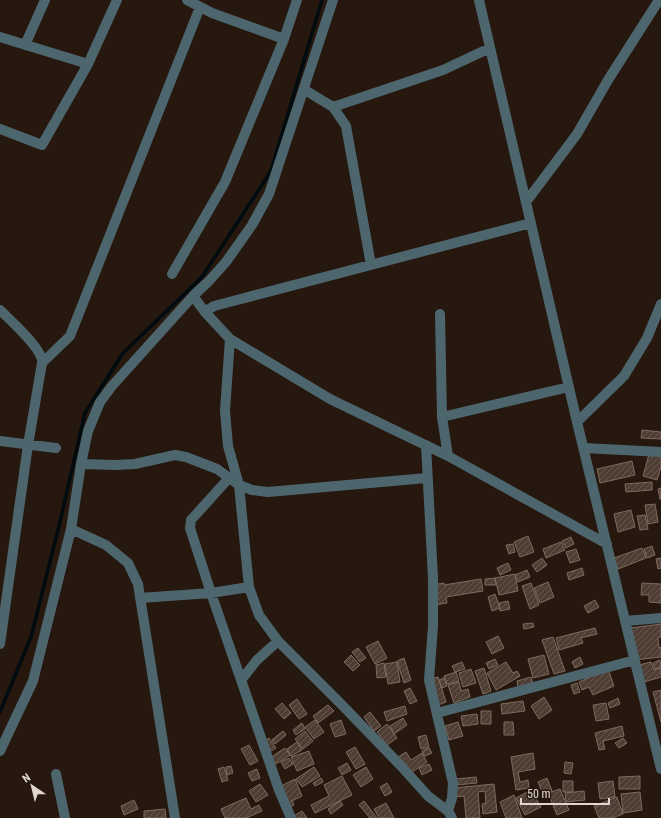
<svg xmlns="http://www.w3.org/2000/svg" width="661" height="818" viewBox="0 0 661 818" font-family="'Roboto Condensed',sans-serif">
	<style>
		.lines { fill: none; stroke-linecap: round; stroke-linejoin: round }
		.stream { stroke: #000b10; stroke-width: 3.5 }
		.building { fill: url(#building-hatch); stroke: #7d6b5f }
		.minor { stroke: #4d666e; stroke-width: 10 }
	</style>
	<defs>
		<pattern id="building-hatch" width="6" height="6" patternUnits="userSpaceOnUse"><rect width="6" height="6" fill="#4d3d32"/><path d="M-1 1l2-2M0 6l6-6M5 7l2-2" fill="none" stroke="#66584f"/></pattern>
	</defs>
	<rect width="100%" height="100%" fill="#26180e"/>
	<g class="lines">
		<path class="stream" d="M0 712 31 637 59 526 85 413 123 353 202 277 271 171 322 0"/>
	</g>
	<path class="building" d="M642 430 661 432V439L641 438Z
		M650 451 661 454V467L657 480 643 476Z
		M632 461 635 475 600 483 597 469Z
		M652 482V490L626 492 625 484Z
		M661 488V499H660L658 489Z
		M655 504 658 522 648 524 645 505Z
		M631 510 635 527 618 532 614 514Z
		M645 515 648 529 640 530 637 516Z
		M528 536 534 552 520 557 514 542Z
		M571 537 574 544 566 548 562 541Z
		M561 542 565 550 546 558 543 549Z
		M513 544 515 552 509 554 506 545Z
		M652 546 655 555 647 558 644 549Z
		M642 548 646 558 618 569 614 558Z
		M576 549 580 560 570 563 566 552Z
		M542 558 547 565 537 572 532 565Z
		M661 558V568L658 569 656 559Z
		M508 563 511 570 500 575 497 568Z
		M582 568 584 575 569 580 567 573Z
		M527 570 530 577 518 582 515 575Z
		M515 574 518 591 499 595 495 578Z
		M495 578 496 585H485V579Z
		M481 579 483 591 446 597 447 603 435 605 432 585 444 583V585Z
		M548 582 554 597 540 603 534 588Z
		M531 583 539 605 530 609 522 586Z
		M642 583 661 584V603L649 602V595H641Z
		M495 594 500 608 492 611 488 597Z
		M595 600 599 607 588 613 584 606Z
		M508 601 510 609 500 611 499 603Z
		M533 623 534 627 524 629 523 624Z
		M661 624V637H658L659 648 661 647V657L634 660 630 628Z
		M595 628 597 634 581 638 583 643 559 650 556 638Z
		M498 636 504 648 492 654 486 642Z
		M553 637 565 671 554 674 542 640Z
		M378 641 387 658 375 664 366 647Z
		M358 648 366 658 360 662 352 652Z
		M351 655 360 665 353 671 344 662Z
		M544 655 549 674 533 678 528 659Z
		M580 657 583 664 575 668 572 662Z
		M404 658 411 680 404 683 397 661Z
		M495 659 498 665 489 669 486 663Z
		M660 660 661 667 655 669 653 663Z
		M397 662 400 682 388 684 385 664Z
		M462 662 465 669 455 672 452 666Z
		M506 662 513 673 517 671 520 676 496 690 487 673Z
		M651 662 654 670 661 668V677L644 682 639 665Z
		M384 663 386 677 377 678 376 665Z
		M484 668 491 691 483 694 475 671Z
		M471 669 476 683 463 687 459 673Z
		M608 669 614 686 593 695 589 687 582 690 579 682Z
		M456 672 459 681 447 684 444 676Z
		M438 677 446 702 438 705 430 679Z
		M531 677 533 684 518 688 517 681Z
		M444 678 447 686 442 688 439 680Z
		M459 682 461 691 468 689 470 697 454 703 448 685Z
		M577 683 580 692 574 694 571 685Z
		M410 688 417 701 410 704 404 691Z
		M661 690V722L653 692Z
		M544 697 552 710 539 719 531 706Z
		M618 698 620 704 610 708 608 703Z
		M297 699 307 714 299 719 289 705Z
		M523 701 525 711 502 714 501 704Z
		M282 703 291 713 284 719 275 709Z
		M606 703 609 719 596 721 593 705Z
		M328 705 334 711 318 723 313 716Z
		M405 706 407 714 387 721 384 712Z
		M481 711H491V724H481Z
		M370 712 381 726 374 731 364 717Z
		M477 714 478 724 463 726 461 716Z
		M403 718 407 725 394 734 390 726Z
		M315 720 324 732 314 739 305 727Z
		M341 720 346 734 335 737 330 724Z
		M458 722 463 736 449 740 445 726Z
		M504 722H513L514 735H504Z
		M302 723 305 729 296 735 293 730Z
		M387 724 397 738 387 745 377 732Z
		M622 726 624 736 603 741 605 749 599 750 595 733Z
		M283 731 286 735 275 744 272 740Z
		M305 731 313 741 303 749 295 739Z
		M426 735 429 747 421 749 418 737Z
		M269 738 276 748 268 753 262 743Z
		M623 738 627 743 619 748 615 743Z
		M297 742 302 750 291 756 287 749Z
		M249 745 258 761 250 765 241 749Z
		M355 747 365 764 356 769 346 752Z
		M285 748 290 755 276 764 271 757Z
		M429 748 432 753 425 756 422 751Z
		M309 751 314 764 297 771 291 757Z
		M406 752 411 760 422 753 427 762 409 774 398 757Z
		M533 753 535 769 518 772 520 782 528 780 529 788 516 790 511 757Z
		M289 758 293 764 285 769 281 762Z
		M565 762 573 763 571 774 564 773Z
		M347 763 351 770 342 775 338 768Z
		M429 764 432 770 422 775 419 768Z
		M231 766 233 773 227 775 226 767Z
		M224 767 228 780 222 782 218 769Z
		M314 767 320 776 302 787 296 779Z
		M366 767 373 779 361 787 353 775Z
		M257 769 260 778 252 781 248 773Z
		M342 776 352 795 315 813 311 805 329 796 324 785Z
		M640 776V789H619V777Z
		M476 777 477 783 456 785V779Z
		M321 778 323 782 315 786 313 783Z
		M547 778 552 791 543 795 538 782Z
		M295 779 302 796 292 801 294 805 286 809 277 788Z
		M563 781H573V792H563Z
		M613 781 615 797 600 799 598 783Z
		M387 783 392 792 385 796 380 787Z
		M260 784 268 795 256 802 249 791Z
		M494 784 497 812 483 814 482 804 486 803 485 791 478 792 480 818H466L464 796 455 797 454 788Z
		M560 789 569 810 557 815 548 793Z
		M531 790 541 807 525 815 516 798Z
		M584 791 585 800 566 802 565 793Z
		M640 792 642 810 623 813 621 794Z
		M514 795 522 818H506L500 802Z
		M617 797 623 814 612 818H599L594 806Z
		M246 798 251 809 259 805 262 811 246 818H225L221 809Z
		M134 800 138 809 124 815 121 806Z
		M340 801 343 805 331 814 328 809Z
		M364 801 377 818H370L359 805Z
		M386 803 394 818H379L374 809Z
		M165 809 166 818H144V811Z
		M302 811 307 818H295L294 816Z"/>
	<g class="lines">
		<path class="minor" d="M187 0 212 13 284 39
			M479 0 577 422 661 769
			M0 37 88 64
			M25 45 45 0
			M305 90 333 107 346 126 371 265
			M333 107 443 70 490 48
			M0 129 42 145 88 64 117 0
			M526 202 577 134 608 80 659 0
			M172 274 225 182 284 39 297 0
			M193 296 205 312 230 339 330 399 448 456 607 544
			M0 310C10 320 44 350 42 363
			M205 312 214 306 531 223
			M440 314 442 417 448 456
			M230 339 225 411 228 446 239 485 249 587 259 615 278 641 342 705 402 767 428 796 448 811 452 818
			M442 417 569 387
			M577 422 624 376 647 338 661 304
			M0 441 56 448
			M426 445 433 578V626L429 680 453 783 452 798 448 811
			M584 448 661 452
			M81 464 115 465 135 464 175 455 186 457 217 469 239 485 252 490 268 492 427 478
			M229 478 191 520 190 528 211 593 279 790 291 818
			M71 529 106 545 128 563 138 584 175 818
			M140 598 211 593 249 587
			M625 621 661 618
			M0 644 28 445 42 363 70 336 200 7
			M242 679 257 660 278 641
			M437 713 635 660
			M0 751 33 681 71 529 81 464 88 431 100 402 112 386 193 296 209 281 226 262 252 225 269 194 333 0
			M56 774 65 818"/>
	</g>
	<g transform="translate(32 786) rotate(325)" stroke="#26180e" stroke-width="3" paint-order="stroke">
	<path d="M0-3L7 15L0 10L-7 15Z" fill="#e0d6cf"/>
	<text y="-6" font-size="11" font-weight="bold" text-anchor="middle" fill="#e0d6cf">N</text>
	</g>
	<path d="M521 798v6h88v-6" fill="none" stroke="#e0d6cf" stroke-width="2"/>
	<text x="527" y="798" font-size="12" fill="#e0d6cf" stroke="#26180e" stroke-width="3" paint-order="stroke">50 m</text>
</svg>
